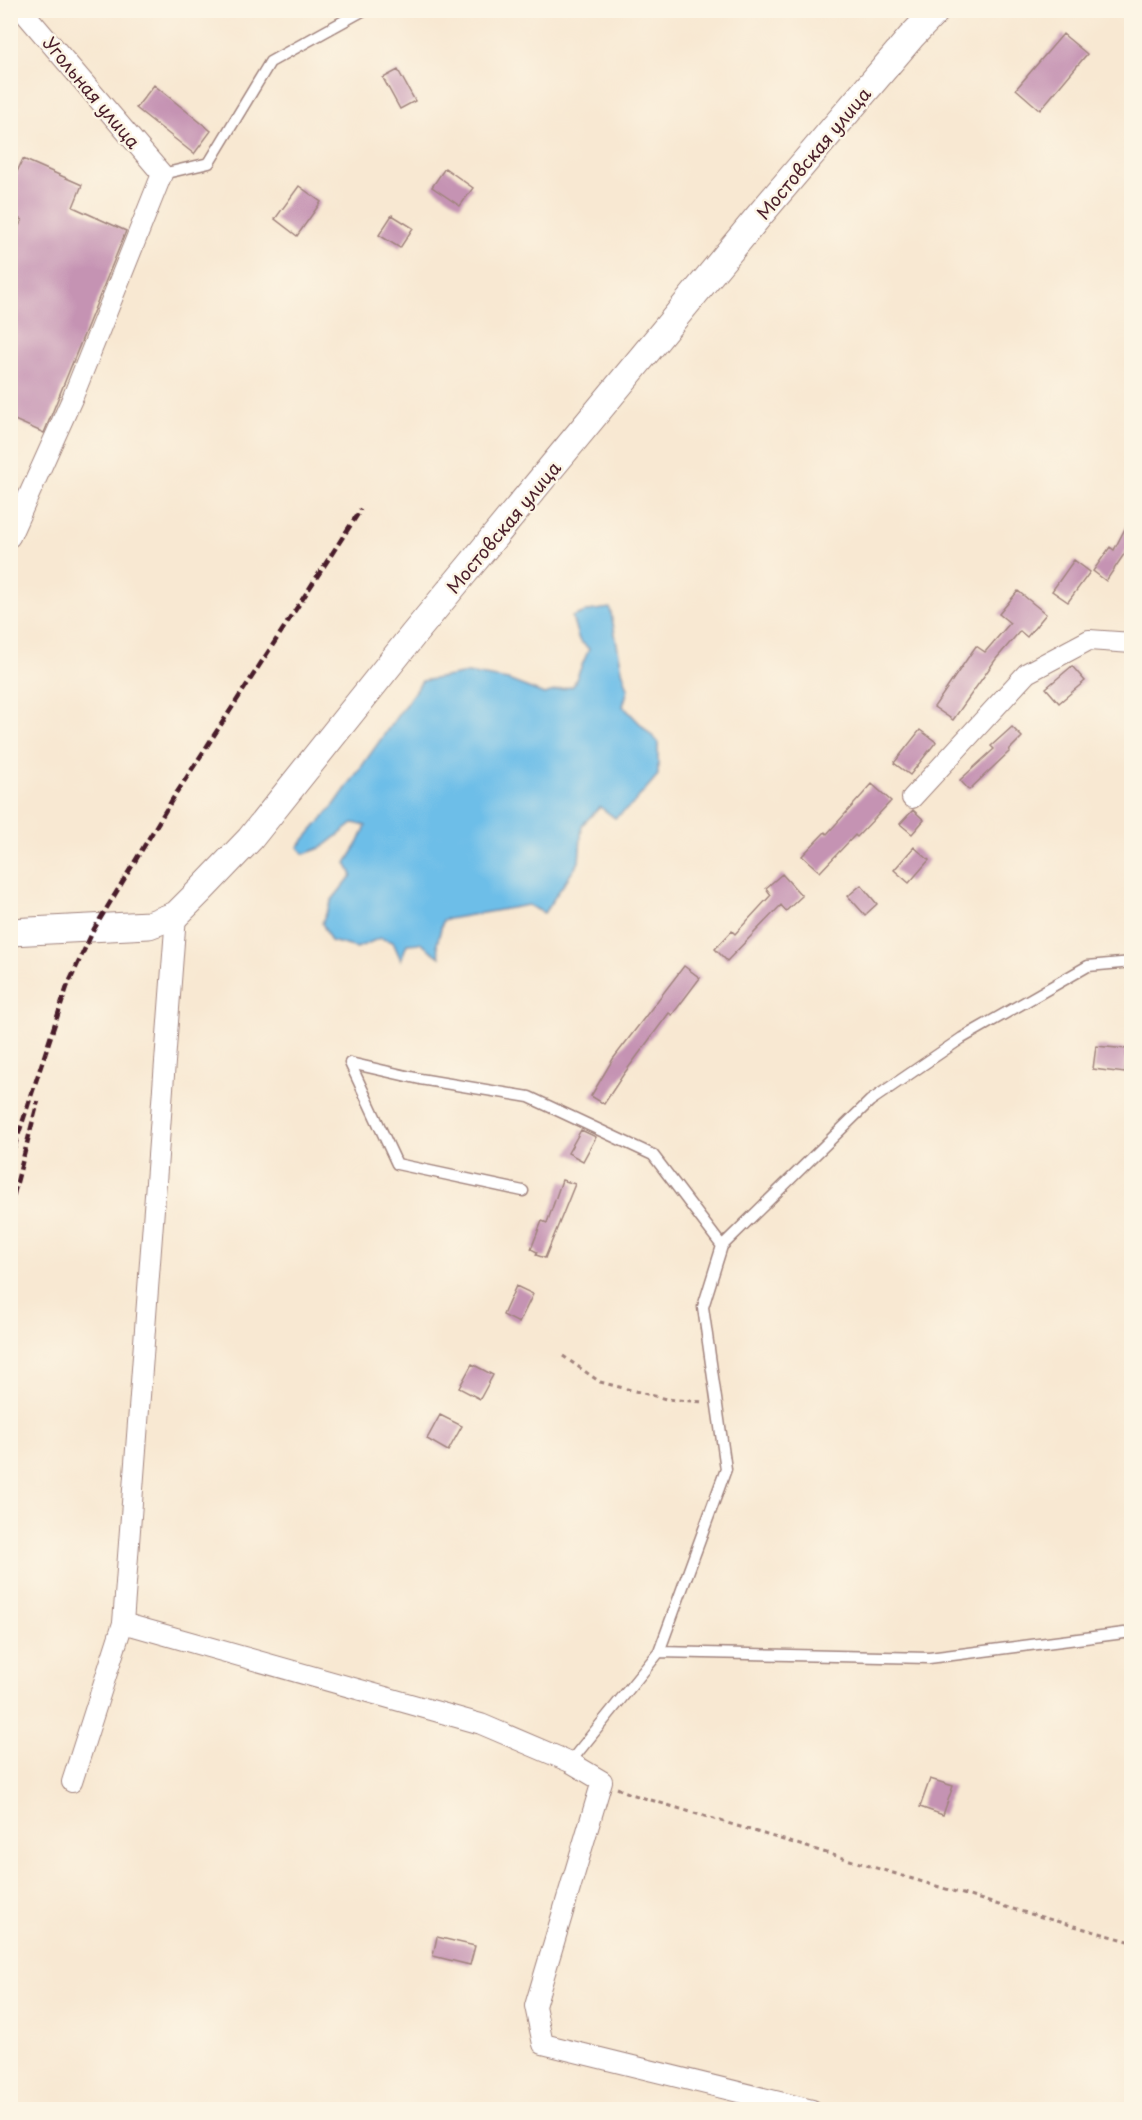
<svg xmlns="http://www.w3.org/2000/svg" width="1142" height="2120" viewBox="0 0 1142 2120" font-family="'Playpen Sans',sans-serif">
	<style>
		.water { fill: #6dbee8; stroke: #5c6e8a; stroke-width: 1.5 }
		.building { fill: #c593b3 }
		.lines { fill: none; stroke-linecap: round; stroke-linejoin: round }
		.lane-casing { stroke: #a1847e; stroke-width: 13 }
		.street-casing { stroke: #a1847e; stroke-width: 22 }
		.secondary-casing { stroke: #a1847e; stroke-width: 29 }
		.path { stroke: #a1847e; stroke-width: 3; stroke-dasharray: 4.5 4.5; stroke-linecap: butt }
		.lane { stroke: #fff; stroke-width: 10 }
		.street { stroke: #fff; stroke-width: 20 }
		.secondary { stroke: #fff; stroke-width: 27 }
		.rail { stroke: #4a1f2b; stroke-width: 4.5; stroke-dasharray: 9 4.5; stroke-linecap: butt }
		.labels { text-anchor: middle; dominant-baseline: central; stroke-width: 5; stroke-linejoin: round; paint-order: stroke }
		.street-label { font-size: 18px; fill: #4a1f2b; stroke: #fcf5e5 }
	</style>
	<rect width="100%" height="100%" fill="#fcf5e5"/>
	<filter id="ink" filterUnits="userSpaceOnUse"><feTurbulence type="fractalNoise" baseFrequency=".0167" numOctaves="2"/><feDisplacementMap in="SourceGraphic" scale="12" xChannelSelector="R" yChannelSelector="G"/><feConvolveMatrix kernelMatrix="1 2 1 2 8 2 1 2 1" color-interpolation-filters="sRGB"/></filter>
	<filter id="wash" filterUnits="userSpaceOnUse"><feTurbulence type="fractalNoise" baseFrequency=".008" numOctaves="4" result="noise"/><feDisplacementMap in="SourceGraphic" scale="24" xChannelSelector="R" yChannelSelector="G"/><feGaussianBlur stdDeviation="1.35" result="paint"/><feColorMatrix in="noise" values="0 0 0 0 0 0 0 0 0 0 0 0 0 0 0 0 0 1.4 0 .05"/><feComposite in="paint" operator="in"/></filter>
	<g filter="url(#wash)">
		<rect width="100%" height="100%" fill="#f8e8d2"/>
		<path class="water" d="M610 608 622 670 628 689 623 706 658 742V775L632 805 615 818 600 807 582 825 579 862 544 913 528 905 443 920 437 944 440 957 420 943 407 944 401 960 393 942 380 938 357 948 331 941 322 923 332 900 352 875 346 863 359 842 366 826 354 823 323 847 304 854 298 847 335 804 422 681 468 673 508 680 544 694 573 686 589 649 579 640 572 617 588 611Z"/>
		<g id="blocks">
			<path class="building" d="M1063 34 1087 54 1040 110 1016 89Z
				M398 70 415 101 400 109 383 78Z
				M154 85 211 131 194 154 136 108Z
				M23 159 82 185 73 207 126 231 44 433 10 418V245L22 220 10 215V187Z
				M445 168 473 188 460 206 432 187Z
				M299 186 321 202 297 236 275 219Z
				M392 215 413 228 400 248 379 235Z
				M1131 517V544L1106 581 1093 571 1110 547 1114 550Z
				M1074 560 1090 572 1068 602 1052 591Z
				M1018 591 1046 614 1027 637 1020 631 996 659 953 720 934 707 976 646 985 652 1010 623 999 614Z
				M1072 666 1085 681 1059 703 1046 688Z
				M1012 727 1022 737 1009 750 1010 751 969 790 960 780 994 749 991 746Z
				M920 730 936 742 910 775 894 763Z
				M872 784 891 801 857 837 855 835 820 872 802 856 825 832 827 834Z
				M913 810 924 820 912 834 900 824Z
				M914 847 929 860 909 883 894 870Z
				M782 874 802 896 786 911 781 905 727 961 715 949 732 931 735 934 771 895 766 888Z
				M861 885 877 904 865 915 848 896Z
				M684 966 700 978 672 1015 669 1013 623 1075 604 1104 591 1096 613 1059Z
				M1096 1046 1127 1049 1125 1073 1093 1069Z
				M581 1130 596 1137 583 1161 568 1153Z
				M562 1180 575 1184 545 1258 536 1255 537 1252 531 1249 542 1221 547 1223Z
				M516 1286 533 1294 519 1323 503 1315Z
				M472 1364 493 1375 480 1399 459 1388Z
				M440 1415 462 1426 448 1451 427 1439Z
				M930 1779 953 1786 943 1815 920 1807Z
				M437 1937 475 1946 470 1965 433 1956Z"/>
		</g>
	</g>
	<g filter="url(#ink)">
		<use href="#blocks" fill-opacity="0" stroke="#a1847e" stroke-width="1.5"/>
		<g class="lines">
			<defs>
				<path id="lane" d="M162 174 209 163 270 62 364 10
					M350 1063 420 1079 529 1097 653 1155 722 1246
					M350 1063 397 1164 523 1191
					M659 1652 726 1469 703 1307 722 1246 870 1101 962 1038 1088 966 1132 962
					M570 1762 659 1652 929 1658 1132 1632"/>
				<path id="street" d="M10 537 72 399 162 174 22 10
					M912 798 1027 673 1089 640 1132 643
					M176 915 123 1623 481 1724 570 1762 602 1781 535 2006 543 2044 812 2110
					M72 1782 123 1623"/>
				<path id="secondary" d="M10 932 149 925 176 915 200 891 250 839 413 635 758 217 911 37 937 10"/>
			</defs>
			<use href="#lane" class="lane-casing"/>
			<use href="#street" class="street-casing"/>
			<use href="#secondary" class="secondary-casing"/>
			<path class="path" d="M563 1356 600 1382 666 1399 703 1402
				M617 1788 631 1794 1009 1908 1132 1942"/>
			<use href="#lane" class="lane"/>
			<use href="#street" class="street"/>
			<use href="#secondary" class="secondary"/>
			<path class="rail" d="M10 1160 67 987 94 929 172 800 361 509
				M10 1209 38 1101"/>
		</g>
	</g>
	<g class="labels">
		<g class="street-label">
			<text transform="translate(92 92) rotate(50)">Угольная улица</text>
			<text transform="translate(813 153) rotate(-50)">Мостовская улица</text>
			<text transform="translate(503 527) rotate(-50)">Мостовская улица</text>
		</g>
	</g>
	<rect width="1142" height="2120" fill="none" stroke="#fcf5e5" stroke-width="36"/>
</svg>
